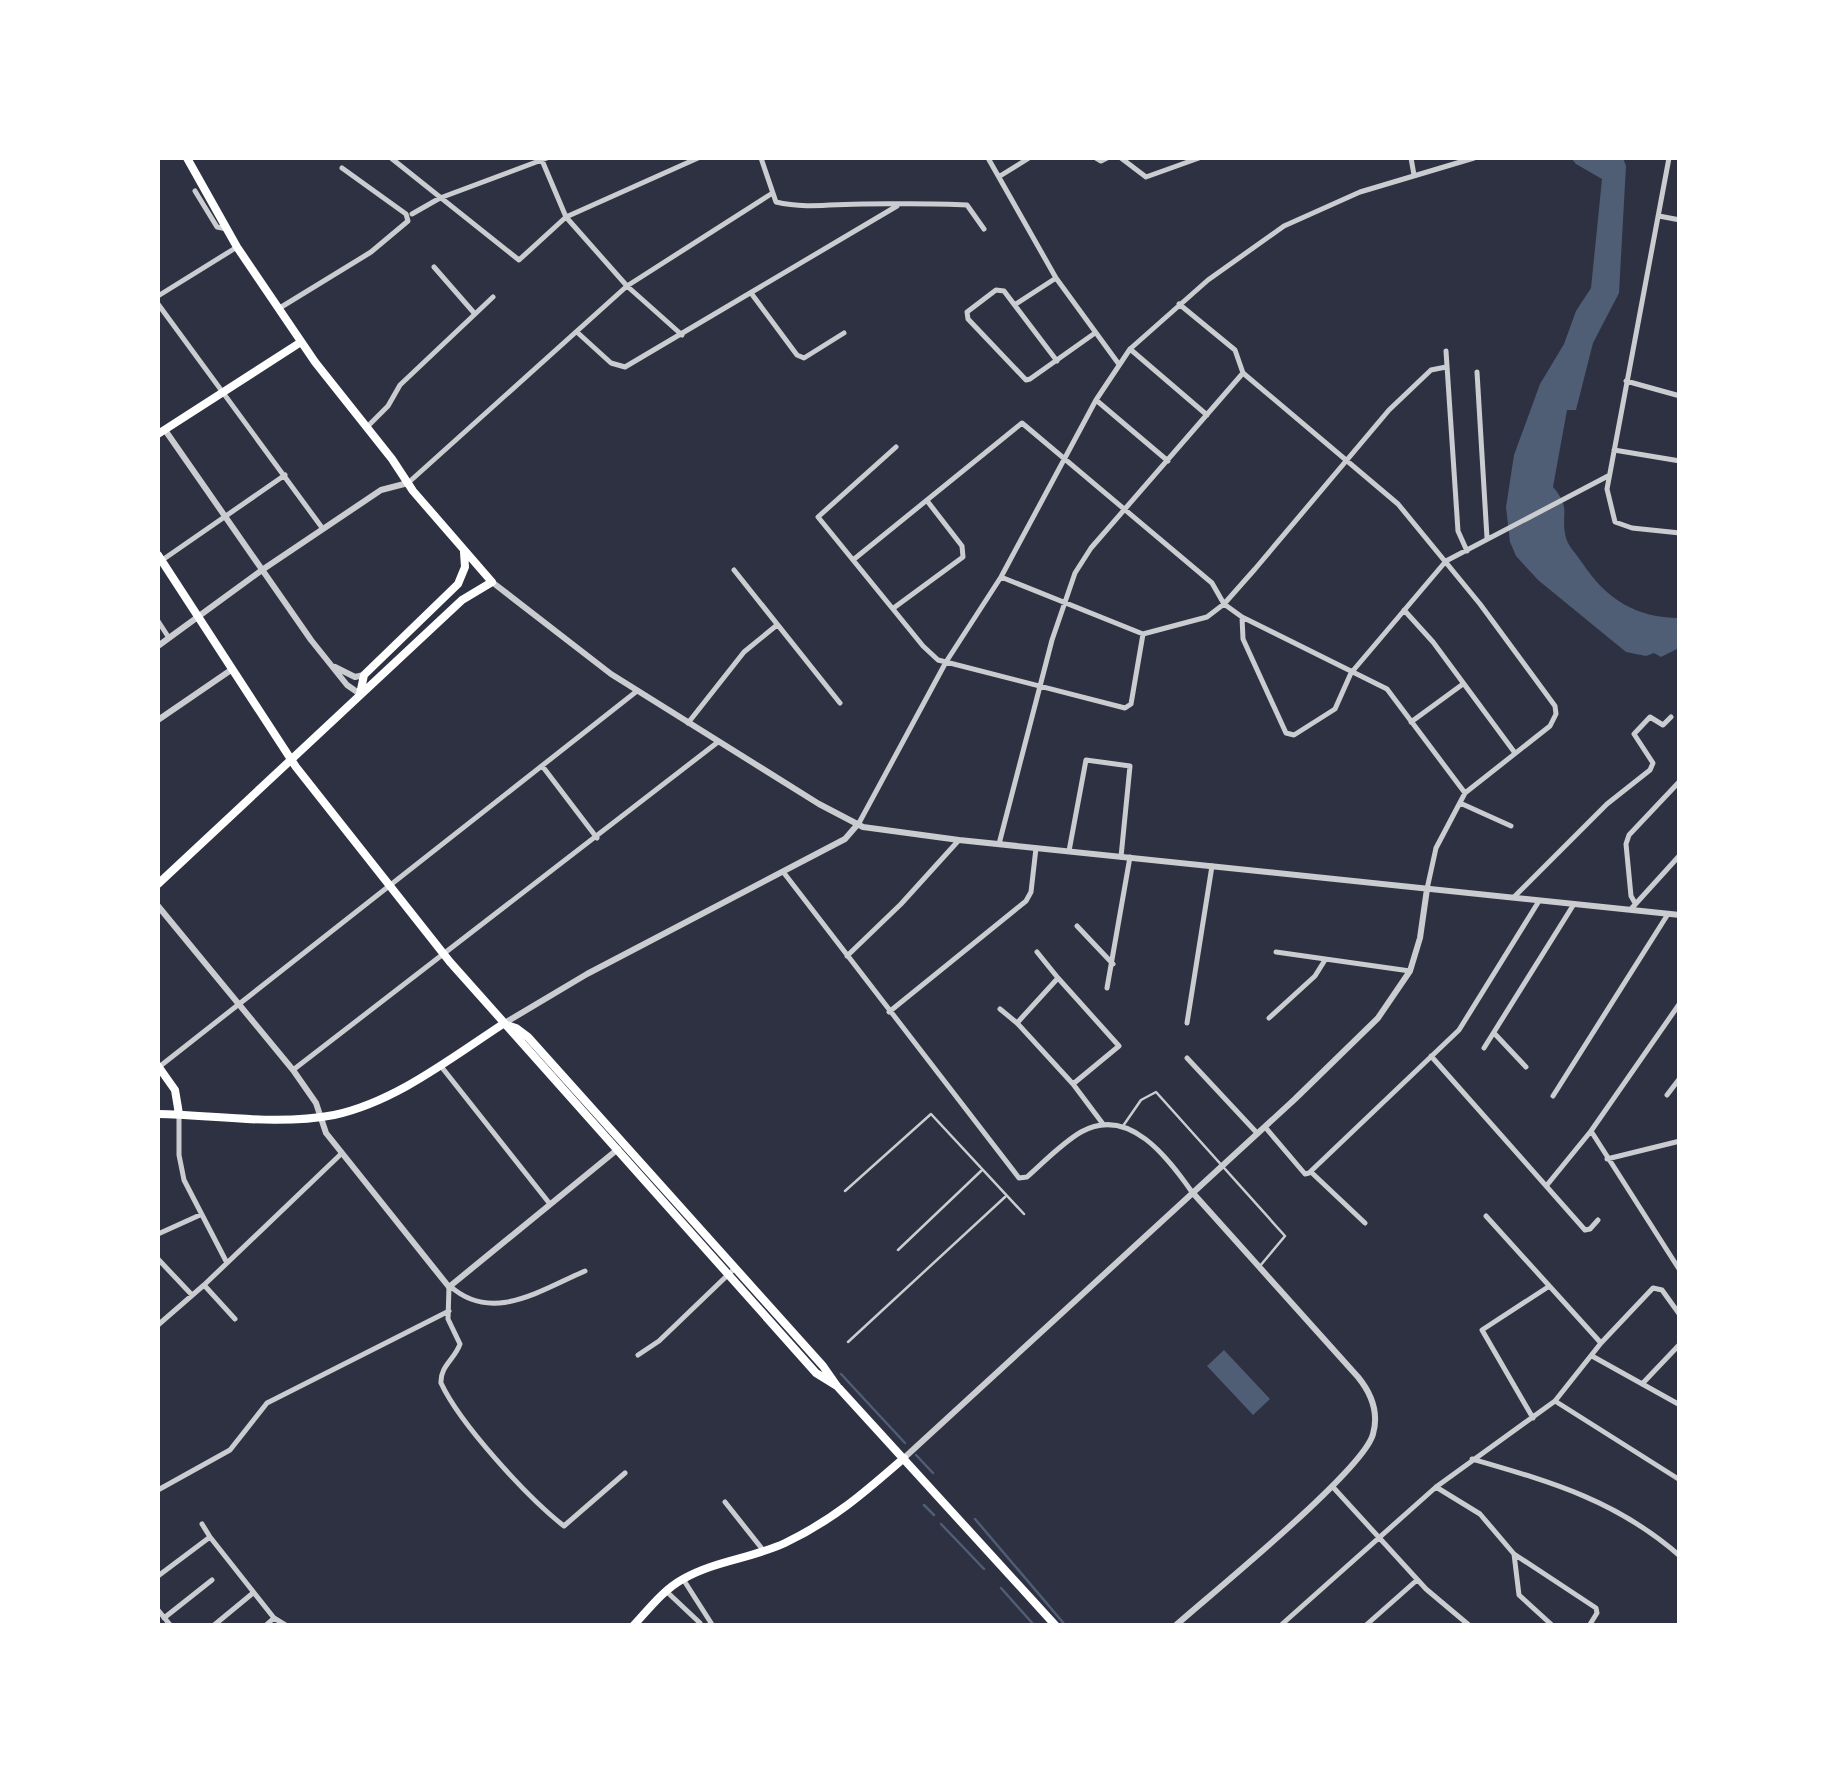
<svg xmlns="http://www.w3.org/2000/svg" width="1837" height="1783" viewBox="0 0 1837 1783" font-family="'Nunito Sans',sans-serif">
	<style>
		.water { fill: #4f5d75 }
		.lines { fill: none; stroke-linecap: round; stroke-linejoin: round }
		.stream { stroke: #4f5d75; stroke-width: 2.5 }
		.service { stroke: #caccd0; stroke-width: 2.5 }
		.minor { stroke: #caccd0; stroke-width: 5 }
		.tertiary { stroke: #caccd0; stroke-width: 6 }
		.secondary { stroke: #fff; stroke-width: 8 }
	</style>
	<rect width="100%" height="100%" fill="#2d3142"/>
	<path class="water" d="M1571 158H1623L1626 166 1619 293 1593 343 1576 410H1567L1553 487C1572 509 1560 514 1566 538 1568 546 1578 556 1583 564 1606 599 1637 618 1679 618V648L1661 657 1654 653 1646 656 1626 652 1538 580 1516 556 1510 542 1506 507 1514 455 1540 384 1564 344 1576 311 1591 288 1602 179 1576 164Z
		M1224 1350 1270 1399 1253 1415 1207 1366Z"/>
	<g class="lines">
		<path class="stream" d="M841 1374 905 1443
			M916 1455 933 1473
			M924 1505 934 1515
			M975 1519 1066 1626
			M941 1524 984 1569
			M1001 1588 1034 1625"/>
		<path class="service" d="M1123 1126 1141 1100 1156 1092 1285 1236 1260 1266
			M845 1191 931 1114 1024 1214
			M898 1250 981 1171
			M848 1342 1005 1197"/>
		<path class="minor" d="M391 158 519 260 566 217 698 158
			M541 158 566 217 627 286 682 335
			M761 158 776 202C805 209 834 204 863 204 898 204 932 203 967 205L984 229
			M988 158 1056 278 1118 363
			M1096 158 1101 161 1107 158
			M1121 158 1146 177 1199 158
			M1411 158 1414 175
			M1669 158 1607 489 1615 522 1632 528 1680 533
			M1000 176 1029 158
			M195 191 217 227 227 229
			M412 214 440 198 547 158
			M1659 216 1680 220
			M434 267 475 314
			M751 293 797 355 804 358 844 333
			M158 296 237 247
			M158 304 323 529
			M1016 304 1056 278
			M1179 304 1235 350 1243 373
			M278 309 371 252 408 221 406 214 342 168
			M578 333 611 363 625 367 897 206
			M1130 349 1207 415
			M1446 351 1458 531 1467 551
			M1057 361 1004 291 996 290 967 312 968 319 1026 380 1030 379 1095 333
			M1477 372 1487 538
			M1626 381 1680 396
			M1096 400 1168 461
			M367 427 388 406 400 385 493 297
			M896 447 818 517 923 646 938 660 1125 708 1131 704 1143 634
			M1614 450 1680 461
			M408 483 627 286 771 194
			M853 560 1022 423 1212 583 1224 604 1242 617 1387 689 1465 793
			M158 563 285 475
			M734 570 840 703
			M1001 577 1143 634 1207 617 1224 604 1255 569 1389 410 1431 370 1446 367
			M895 607 963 557 962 546 928 502
			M1404 610 1433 642 1515 753
			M1242 617 1243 639 1286 733 1294 735 1335 709 1351 673 1446 561 1608 476
			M158 621 169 638
			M1411 722 1463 684
			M688 723 744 652 777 625
			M543 767 597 838
			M1460 803 1511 826
			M859 823 946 662 1001 577 1096 400 1130 349 1208 280 1284 226 1360 192 1474 158
			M999 844 1052 640 1075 573 1091 548 1243 373 1398 504 1480 604 1555 706 1556 714 1550 726 1465 793 1436 848 1427 889
			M1069 851 1086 760 1130 766 1121 857
			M784 873 1019 1178 1027 1177C1044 1162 1062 1143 1081 1132 1129 1105 1168 1158 1192 1192
			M1514 897 1607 804 1650 770 1653 763 1634 734 1650 717 1663 725 1671 717
			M1635 903 1631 896 1626 844 1629 835 1680 781
			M1631 909 1680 855
			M1077 926 1113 964
			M1037 952 1058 978
			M1276 952 1410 971
			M847 956 901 904 959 840
			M1107 988 1130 857
			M1000 1009 1017 1023
			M889 1012 1026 901 1031 892 1036 848
			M1269 1018 1315 976 1325 960
			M1187 1023 1212 866
			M1494 1033 1526 1067
			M1484 1048 1574 904
			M1431 1056 1585 1230 1590 1229 1598 1220
			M1187 1058 1257 1133
			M440 1065 550 1204
			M159 1067 637 691
			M293 1070 718 742
			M1073 1084 1119 1046 1058 978 1017 1023 1073 1084 1103 1124
			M1667 1095 1680 1078
			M1553 1096 1668 914
			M179 1114V1155L184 1180 227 1263
			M1265 1127 1305 1174 1309 1173 1459 1030 1539 901
			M1591 1131 1679 1269
			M1607 1159 1680 1141
			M1311 1172 1365 1223
			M1547 1185 1591 1131 1680 1003
			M1486 1216 1601 1343
			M158 1234 200 1215
			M158 1259 192 1295
			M204 1285 235 1319
			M450 1286C492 1324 541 1290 585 1271
			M449 1287 448 1319 460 1344C455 1359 440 1366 441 1383 460 1424 528 1498 564 1526L625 1473
			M158 1325 204 1285 342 1153
			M638 1355 659 1341 735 1268
			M1592 1356 1680 1405
			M1642 1384 1680 1344
			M1555 1401 1680 1480
			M1533 1418 1482 1330 1548 1287
			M1472 1459C1551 1482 1616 1500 1680 1556
			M1332 1486 1426 1589 1470 1626
			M1436 1487 1480 1514 1514 1554 1596 1608 1597 1613 1589 1626
			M158 1490 230 1450 267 1403 449 1311
			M725 1502 763 1550
			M202 1524 210 1537
			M1514 1554 1519 1595 1553 1626
			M158 1576 210 1537 274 1618
			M683 1579 713 1626
			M666 1591 700 1623
			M158 1610 171 1626
			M164 1618 212 1580
			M213 1626 253 1593
			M265 1626 274 1618 287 1626
			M1280 1626 1436 1487 1555 1401 1601 1343 1653 1288 1662 1290 1680 1315
			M1365 1626 1417 1580"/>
		<path class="tertiary" d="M165 430 311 640 347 685 360 694
			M492 582 611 674 819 804 863 827 959 840 1680 915
			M158 646 262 570 381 490 408 483
			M335 667 355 677 364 675
			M158 720 231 670
			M158 906 293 1070 316 1103 326 1133 449 1287 618 1149
			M503 1024 587 974 845 839 858 824
			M904 1458 1295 1099 1378 1018 1410 971 1420 938 1427 889
			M1175 1626C1212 1593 1364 1470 1373 1434 1379 1413 1371 1393 1358 1377L1192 1192"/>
		<path class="secondary" d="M158 434 301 342
			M158 555 296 767 450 962 816 1373 837 1386
			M360 694 364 675 458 584 465 567 464 552
			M158 884 462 600 492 582 413 491 392 459 315 362 237 247 187 158
			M503 1024 516 1028 528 1037 823 1366 837 1386 1056 1626
			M158 1066 175 1090 179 1114
			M158 1114C215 1115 277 1126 334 1115 395 1102 451 1058 503 1024
			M633 1626C649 1609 663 1590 683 1579 714 1561 753 1558 785 1543 833 1520 864 1493 904 1458"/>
	</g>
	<rect width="1837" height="1783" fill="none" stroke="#ffffff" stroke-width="320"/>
</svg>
